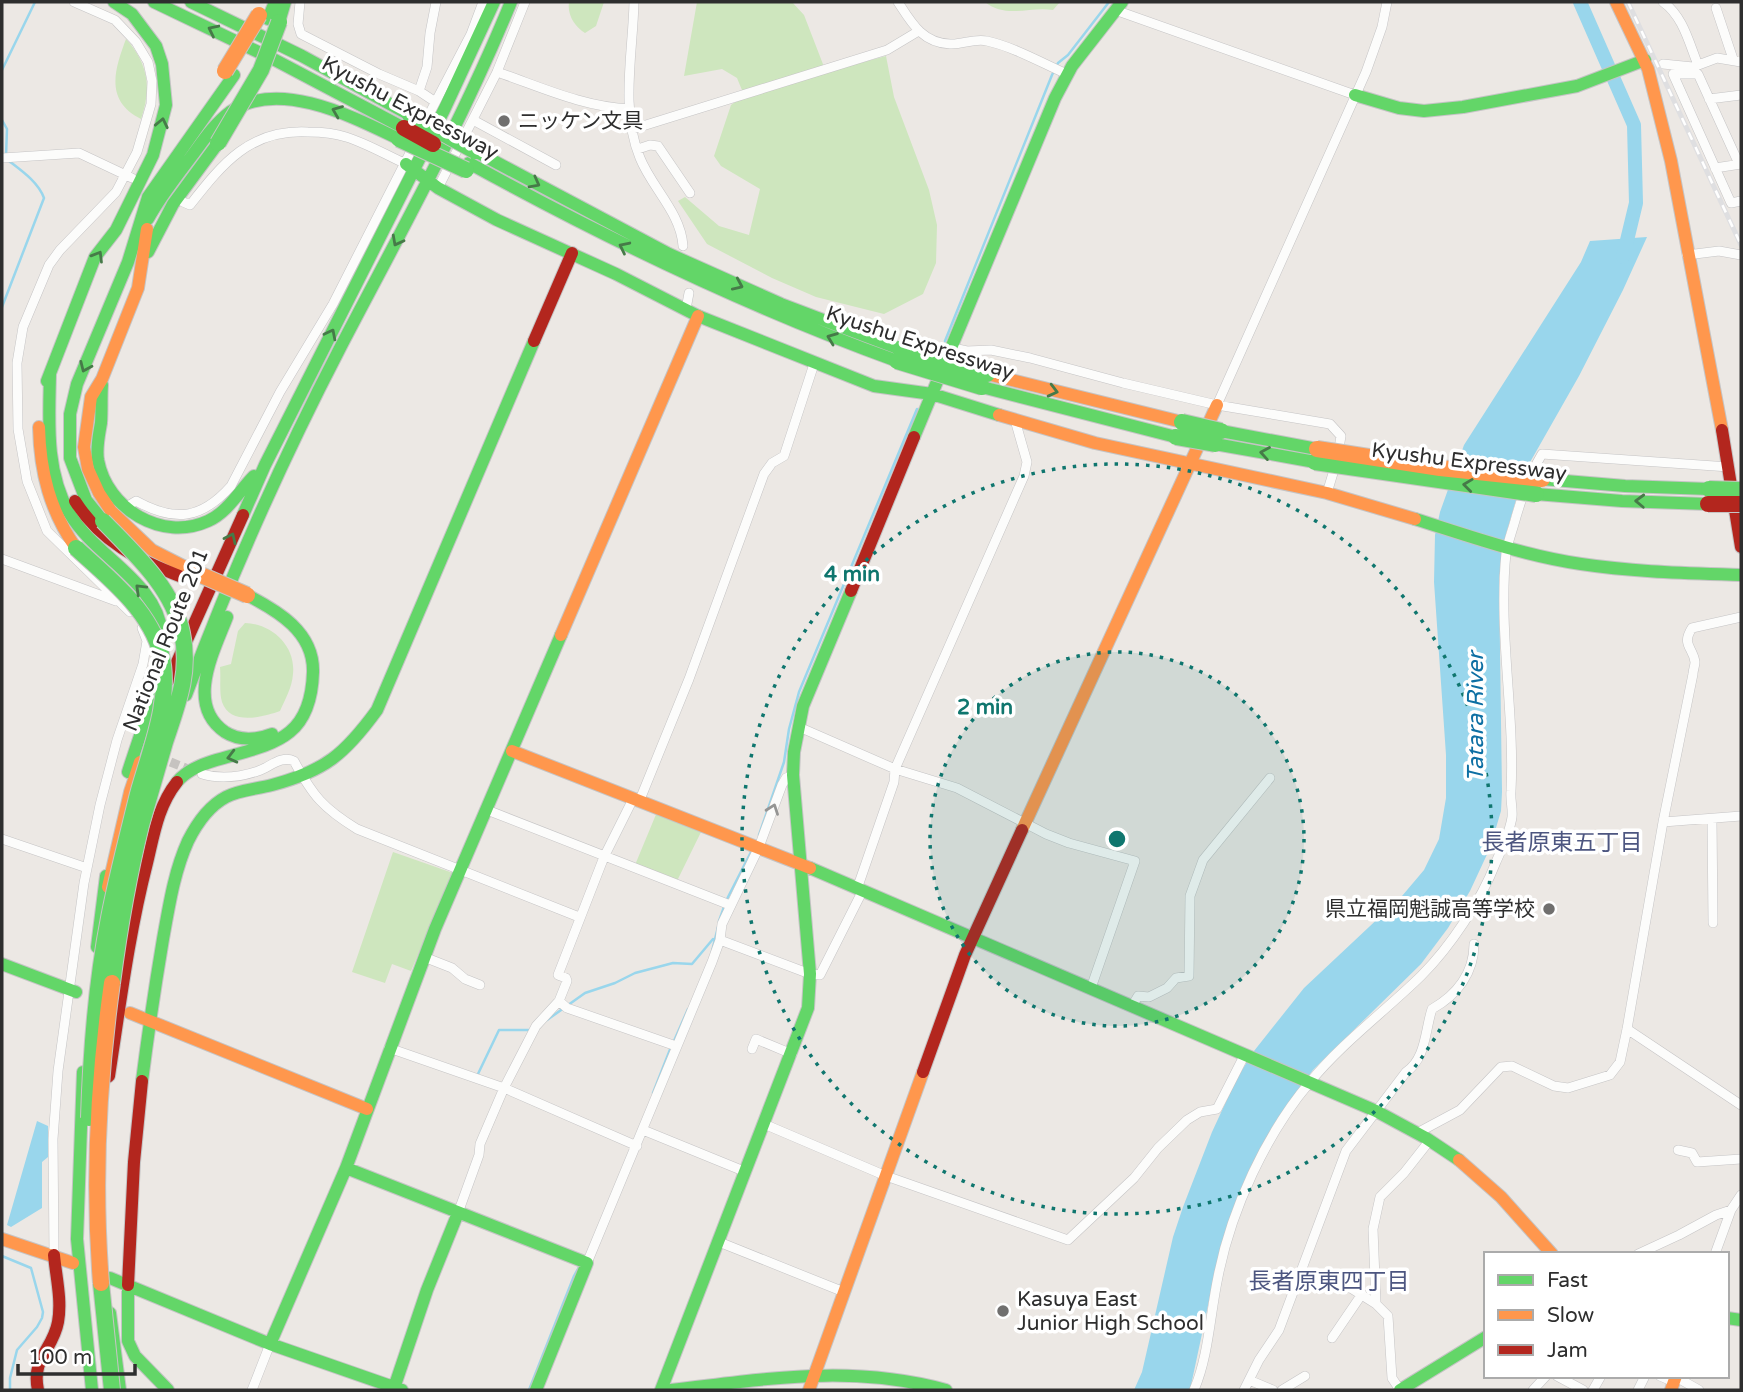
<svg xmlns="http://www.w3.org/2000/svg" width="1743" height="1392" viewBox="0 0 1743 1392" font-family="'Varela Round','Noto Sans JP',sans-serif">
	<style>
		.green { fill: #cee6be }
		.water { fill: #99d6ec }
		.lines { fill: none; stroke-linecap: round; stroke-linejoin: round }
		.stream { stroke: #99d6ec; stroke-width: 2.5 }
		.river { stroke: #99d6ec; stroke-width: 14 }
		.street-tunnel { stroke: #c6c3c0; stroke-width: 9; stroke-dasharray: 9 4.5; stroke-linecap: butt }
		.street-casing { stroke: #c5c4c5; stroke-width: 10 }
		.fast-casing { stroke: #c5c4c5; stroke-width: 14 }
		.slow-casing { stroke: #c5c4c5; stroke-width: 14 }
		.jam-casing { stroke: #c5c4c5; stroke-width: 14 }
		.street { stroke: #fcfcfb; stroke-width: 9 }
		.fast { stroke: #63d668; stroke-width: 12 }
		.slow { stroke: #ff974d; stroke-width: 12 }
		.jam { stroke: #b3261e; stroke-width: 12 }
		.rail-casing { stroke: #dfdfe1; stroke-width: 5 }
		.rail { stroke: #fff; stroke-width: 2.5; stroke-dasharray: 8; stroke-linecap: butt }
		.fast-bridge-casing { stroke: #c6c5c4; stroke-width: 18; stroke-linecap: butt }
		.slow-bridge-casing { stroke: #c6c5c4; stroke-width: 18; stroke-linecap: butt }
		.jam-bridge-casing { stroke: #c6c5c4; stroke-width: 18; stroke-linecap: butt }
		.fast-bridge { stroke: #63d668; stroke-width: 16 }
		.slow-bridge { stroke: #ff974d; stroke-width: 16 }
		.jam-bridge { stroke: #b3261e; stroke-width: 16 }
		.oneway { stroke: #467a48 }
		.oneway2 { stroke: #959594 }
		.ring { fill: none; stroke: #0f766e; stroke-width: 3.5; stroke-dasharray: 3.5 7 }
		.poi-dot { fill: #706f6e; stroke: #fff; stroke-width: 2.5 }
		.labels { text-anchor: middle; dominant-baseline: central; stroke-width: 7; stroke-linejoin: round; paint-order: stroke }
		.street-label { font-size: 21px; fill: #2e2e2e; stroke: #fff }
		.poi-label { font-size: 21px; fill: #2e2e2e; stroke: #fff; text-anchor: start }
		.water-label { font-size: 23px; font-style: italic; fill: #0d6fa3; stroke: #fff }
		.neighbourhood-label { font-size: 23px; fill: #4d5680; stroke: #fff }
		.centre { fill: #0f766e; stroke: #fff; stroke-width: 3.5 }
		.ring-label { font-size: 21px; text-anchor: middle; font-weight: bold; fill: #0f766e; stroke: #fff; stroke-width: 7; stroke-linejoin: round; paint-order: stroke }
	</style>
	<rect width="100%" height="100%" fill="#ece8e4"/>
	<path class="green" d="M569 2H604L596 26 585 33C575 27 567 15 569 2Z
		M697 2H792L804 15 826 72 886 56 894 97 929 190 937 225 936 263 923 294 884 314 816 297 772 278 707 244 678 201 685 197 719 226 749 235 760 189 721 166 714 156 731 105 744 95 737 78 722 69 684 76Z
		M985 2H1060L1053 10C1030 6 1006 19 985 2Z
		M126 39C148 63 152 88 141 119 105 101 114 71 126 39Z
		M245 623C272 624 296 646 293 674 292 688 285 699 280 711 263 717 230 726 222 702 219 693 221 678 220 667L231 664 238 631Z
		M657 812 702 830 676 883 635 865Z
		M393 852 453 873 411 971 392 964 385 983 352 972Z"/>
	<path class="water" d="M1647 237 1623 290 1579 376 1529 464 1516 500 1506 534 1499 578 1502 792 1501 811 1490 848 1470 891 1448 928 1421 964 1313 1070 1274 1124 1250 1168 1231 1219 1216 1268 1190 1390H1134L1142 1372 1173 1237 1183 1207 1212 1132 1237 1078 1254 1051 1304 988 1402 896 1424 870 1439 839 1446 798V755L1434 582 1435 535 1440 512 1464 445 1581 262 1590 241Z
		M37 1121 48 1126V1157L42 1162V1208L11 1227 7 1225Z"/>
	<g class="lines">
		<path class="stream" d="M2 70 35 2
			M2 120 7 129 6 156
			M2 307 44 198C38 182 22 171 9 161
			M945 341 1052 75 1058 63 1068 55 1109 2
			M759 835 784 762 789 729 799 692 917 409
			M726 901 752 850
			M719 921 724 907
			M712 951 718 927
			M547 1020 585 993 615 983 635 973 673 963 692 964 713 939
			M674 1041 688 1009
			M477 1076 499 1030H531
			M653 1093 671 1047
			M2 1256 31 1268 43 1312 42 1318 37 1327 17 1350 10 1378V1390
			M529 1390 574 1276 579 1267"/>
		<path class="river" d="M1580 2 1634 125 1636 203 1623 257"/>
		<path class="street-tunnel" d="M158 757 193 771"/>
		<defs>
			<path id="street" d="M74 2 115 20 136 42 148 62 152 81 151 104 137 152 116 192 60 250 49 265 23 327 17 363 18 429 27 481 47 531 130 612
				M300 2 298 24 301 34 379 74 419 91 434 101
				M634 2C633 52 620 110 640 158 652 188 681 213 683 246
				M898 2C911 22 922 43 950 44 962 45 974 38 987 41 1014 47 1042 63 1067 74
				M1663 2C1683 16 1689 43 1698 65
				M1716 8 1733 59
				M1115 10 1355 95
				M1663 64 1693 67 1717 58 1741 62
				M497 72C541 87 583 107 630 109
				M419 91 427 67 430 33 436 2
				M1709 99 1741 95
				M473 120 556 165
				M423 126 471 34 483 2
				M633 129 887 50 917 32
				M638 149 650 145 658 146 690 193
				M2 158 79 153 132 178
				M1739 164 1698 74H1673L1731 203 1741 201
				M1715 168 1741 164
				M438 188 497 72 525 2
				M183 202 190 205C223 163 250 129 308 132 321 132 334 133 346 137 366 143 386 155 406 164
				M1687 255 1719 251 1741 255
				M686 309 689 293
				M953 348 967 351 991 350 1030 358 1123 383 1217 405 1330 424 1341 436 1337 460 1327 493
				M1217 405 1366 72 1382 27 1387 2
				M131 504 136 501C174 522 201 520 231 486L280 392 333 304 414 145
				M2 559 116 601
				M799 727 895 769 957 788 1046 834 1069 843 1135 861 1091 988
				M202 774C219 779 240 777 258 771 270 767 281 755 294 761 313 796 323 808 357 829L579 917
				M639 802 689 679 764 474 772 463 784 456 814 364
				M487 810 730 905
				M1712 819 1713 923
				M1663 822 1741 816
				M2 839 87 868
				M857 889 894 782 895 769 1024 476 1027 462 1015 420
				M720 940 810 974 820 975 863 890
				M424 957 452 968 465 979 480 985
				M559 1001 567 1008 676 1046
				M1132 1006 1138 996 1149 997 1167 988 1176 978 1189 976 1190 896 1203 860 1270 778
				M1627 1029 1741 1105
				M389 1048 504 1088 637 1146
				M752 1049 756 1039 792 1054
				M764 1124 886 1176 1068 1240 1134 1178 1158 1148 1187 1120 1200 1112 1217 1109 1244 1056
				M643 1130 746 1172
				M1419 1132 1460 1110 1501 1067 1512 1066 1554 1086 1568 1088 1610 1075 1620 1062 1627 1029 1663 822 1693 674C1693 670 1695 666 1695 662 1693 647 1681 645 1692 628L1741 617
				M1678 1150 1692 1153 1697 1162 1741 1159
				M458 1213 479 1155 480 1144 504 1088 536 1026 559 1001 567 981 566 978 558 975 604 857 633 799
				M719 1242 844 1292
				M1638 1254 1679 1235 1716 1215 1731 1210
				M1715 1254 1731 1210 1741 1195
				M54 1255 53 1139 58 1071 84 883 100 805 117 740 143 664 147 641 142 628
				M587 1263 712 962 720 940 722 924 759 847 782 785 786 778 793 775
				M1348 1281 1349 1287 1376 1304
				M1332 1338 1362 1294
				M1557 1376 1583 1390
				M1660 1376 1674 1382
				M1676 1377 1699 1390
				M1249 1380 1273 1390
				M252 1390 270 1344
				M1194 1390C1209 1355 1210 1314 1218 1277 1231 1210 1266 1134 1310 1082 1342 1043 1384 1012 1421 976 1450 947 1481 901 1496 862 1502 848 1510 832 1512 817 1513 809 1510 799 1511 791 1515 712 1498 632 1506 553 1508 541 1513 529 1516 517 1523 494 1529 475 1542 454L1729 467
				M1244 1390 1259 1360 1279 1330 1346 1151 1406 1072C1426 1059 1425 1030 1432 1009 1457 995 1474 973 1474 944
				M1282 1390 1305 1376
				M1400 1390 1392 1378 1388 1316 1376 1304 1373 1229 1380 1197 1404 1173 1430 1140
				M1533 1390 1546 1376
				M1593 1390 1601 1376
				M1638 1390 1645 1376"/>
			<path id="fast" d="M154 2 275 60 404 128
				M191 2 302 56 410 115
				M268 19 275 2
				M279 22 285 2
				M1355 95 1399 108 1424 111 1463 107 1577 86 1645 60
				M475 151 669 254 781 304 900 349
				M469 163C607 239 748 307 897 361
				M406 164 438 188 497 220 616 274 698 316 874 386 932 394 999 415
				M148 219C160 197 176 177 191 157 203 141 214 124 230 112 279 78 353 117 399 139
				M148 252 173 204 218 143
				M50 374C49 421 45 472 70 514 95 557 157 581 162 634 166 669 139 736 128 772
				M47 381 95 257 116 230 153 155 166 105 162 64 156 46 132 14 114 2
				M102 385C101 397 102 410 101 423 99 435 96 447 98 460 107 509 162 542 208 521 228 512 239 491 254 476
				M982 387 1176 437
				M1221 431 1317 449
				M914 437 1055 98 1072 66 1122 2
				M1215 444 1315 462
				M1542 479 1625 486 1709 489
				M1536 494 1622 501 1708 504
				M243 515 265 465 444 110 494 2
				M1415 519C1469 536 1525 556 1581 564 1634 572 1687 573 1741 575
				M103 521 86 500 70 458V414L77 384 128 262 148 197 234 75
				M227 617C214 651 185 705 225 732 239 741 257 740 272 734
				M186 695C230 577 281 462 339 350 399 235 462 122 511 2
				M177 782C185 772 200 765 213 761 269 744 311 743 313 672 314 632 278 611 247 595
				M810 868 1376 1111 1426 1138 1459 1160
				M97 947 106 876
				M2 964 76 992
				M83 1072 77 1239 92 1390
				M142 1081C148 1034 155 986 163 939 169 906 174 872 188 841 196 825 209 806 226 797 239 790 257 789 272 785 325 771 345 754 377 710L534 341
				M346 1168 587 1263 536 1390
				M110 1278 270 1344 402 1390
				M128 1285V1341L135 1356 168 1390
				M110 1313 120 1390
				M1727 1318 1741 1320
				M270 1344 346 1168 435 929 561 635
				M394 1388 427 1290 458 1213
				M661 1390 808 1008 810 974 793 775 794 752 803 706 851 591
				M671 1390C769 1379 849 1364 946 1390
				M1400 1390 1486 1337"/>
			<path id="slow" d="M1616 2 1648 69 1671 161 1722 430
				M147 229 138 288 102 379 91 397 84 447 88 469 99 493 111 511 152 550 201 575
				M987 374 1182 422
				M999 415 1095 443 1327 493 1415 519
				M39 427C40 472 50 511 76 548
				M561 635 698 316
				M512 751 810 868
				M1022 830 1217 405
				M108 887 130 792 140 762
				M130 1013 367 1109
				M1459 1160 1501 1197 1552 1254
				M2 1239 73 1263
				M809 1390 923 1072
				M1671 1390 1676 1376"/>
			<path id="jam" d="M534 341 572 253
				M1722 430 1741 547
				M75 501C101 542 138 560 182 577
				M851 591 914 437
				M164 691 243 515
				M923 1072 965 955 1022 830
				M104 1079 109 1076C120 1005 129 933 147 863 154 834 158 806 177 782
				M128 1285 134 1162 142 1081
				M38 1390C31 1358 53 1350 58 1322 62 1300 56 1277 54 1255"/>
		</defs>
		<use href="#street" class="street-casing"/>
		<use href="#fast" class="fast-casing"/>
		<use href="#slow" class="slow-casing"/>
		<use href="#jam" class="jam-casing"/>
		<use href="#street" class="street"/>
		<use href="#fast" class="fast"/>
		<use href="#slow" class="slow"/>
		<use href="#jam" class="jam"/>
		<defs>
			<path id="rail" d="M1628 2 1741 245"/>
		</defs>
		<use href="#rail" class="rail-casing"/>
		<use href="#rail" class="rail"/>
		<defs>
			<path id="fast-bridge" d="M410 115 475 151
				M399 139 466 170
				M218 143 261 70 279 22
				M900 349 987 374
				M897 361 982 387
				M1182 422 1221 431
				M1176 437 1215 444
				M1315 462 1536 494
				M1709 489 1741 490
				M103 521C134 553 173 588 182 633 191 672 177 706 165 742 157 770 149 797 141 825 128 877 119 930 112 983
				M76 548C108 577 150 610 161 654 172 700 150 750 138 794 128 835 117 876 109 918 96 984 91 1051 89 1118
				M101 1283 112 1390"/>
			<path id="slow-bridge" d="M225 71 259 15
				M1317 449 1440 468 1542 479
				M201 575 247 595
				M101 1283C93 1183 98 1082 112 983"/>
			<path id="jam-bridge" d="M404 128 433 144
				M1708 504H1741"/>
		</defs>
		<use href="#fast-bridge" class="fast-bridge-casing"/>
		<use href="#slow-bridge" class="slow-bridge-casing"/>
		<use href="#jam-bridge" class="jam-bridge-casing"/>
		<use href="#fast-bridge" class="fast-bridge"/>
		<use href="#slow-bridge" class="slow-bridge"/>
		<use href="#jam-bridge" class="jam-bridge"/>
	</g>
	<defs><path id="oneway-chevron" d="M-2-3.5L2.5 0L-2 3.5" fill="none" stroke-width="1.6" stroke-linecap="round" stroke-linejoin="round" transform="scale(1.75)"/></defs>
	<g class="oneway">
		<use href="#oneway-chevron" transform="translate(213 30) rotate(-154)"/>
		<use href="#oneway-chevron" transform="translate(337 111) rotate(-158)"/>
		<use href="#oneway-chevron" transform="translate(162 123) rotate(-78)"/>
		<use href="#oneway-chevron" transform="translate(535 183) rotate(28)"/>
		<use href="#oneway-chevron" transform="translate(397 241) rotate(118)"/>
		<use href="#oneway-chevron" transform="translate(624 247) rotate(-154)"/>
		<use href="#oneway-chevron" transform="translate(98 256) rotate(-59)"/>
		<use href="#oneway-chevron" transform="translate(738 285) rotate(24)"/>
		<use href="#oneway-chevron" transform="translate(331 334) rotate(-63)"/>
		<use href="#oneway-chevron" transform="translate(832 338) rotate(-159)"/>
		<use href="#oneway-chevron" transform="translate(85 367) rotate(114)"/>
		<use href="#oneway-chevron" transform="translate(1053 391) rotate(14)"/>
		<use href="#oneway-chevron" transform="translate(1265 453) rotate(-170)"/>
		<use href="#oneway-chevron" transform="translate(1468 485) rotate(-173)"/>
		<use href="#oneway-chevron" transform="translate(1640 501) rotate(-178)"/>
		<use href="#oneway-chevron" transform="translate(231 538) rotate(-65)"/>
		<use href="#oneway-chevron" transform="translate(140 589) rotate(-136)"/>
		<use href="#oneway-chevron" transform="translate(232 757) rotate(166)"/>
	</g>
	<use class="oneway2" href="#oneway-chevron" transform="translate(773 809) rotate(-70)"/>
	<circle cx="1117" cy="839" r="187" fill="#0f766e" fill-opacity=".12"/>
	<g class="ring">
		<circle cx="1117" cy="839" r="187"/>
		<circle cx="1117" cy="839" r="375"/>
	</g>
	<g class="poi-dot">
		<circle cx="504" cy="121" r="7"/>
		<circle cx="1549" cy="909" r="7"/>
		<circle cx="1003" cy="1311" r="7"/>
	</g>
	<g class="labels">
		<g class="street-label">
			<text transform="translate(410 108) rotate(28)">Kyushu Expressway</text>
			<text transform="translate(920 343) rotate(18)">Kyushu Expressway</text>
			<text transform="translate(1469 462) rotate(7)">Kyushu Expressway</text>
			<text transform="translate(166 640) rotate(-68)">National Route 201</text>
		</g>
		<g class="poi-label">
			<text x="518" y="121">ニッケン文具</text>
			<text x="1535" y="909" text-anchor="end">県立福岡魁誠高等学校</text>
			<text x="1017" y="1299">Kasuya East<tspan x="1017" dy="24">Junior High School</tspan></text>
		</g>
		<g class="water-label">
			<text transform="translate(1476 717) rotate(-90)">Tatara River</text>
		</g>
		<g class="neighbourhood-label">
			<text x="1562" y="843">長者原東五丁目</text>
			<text x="1329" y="1282">長者原東四丁目</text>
		</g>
	</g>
	<circle cx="1117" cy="839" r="10" class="centre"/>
	<g class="ring-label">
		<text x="852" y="581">4 min</text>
		<text x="985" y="714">2 min</text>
	</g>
	<rect width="1743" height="1392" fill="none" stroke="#2e2e2e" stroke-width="7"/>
	<rect x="1484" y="1252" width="245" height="126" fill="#ffffff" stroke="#ababab" stroke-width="2"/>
	<rect x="1498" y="1275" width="35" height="10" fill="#63d668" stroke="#ababab" stroke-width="2"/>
	<text x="1547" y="1287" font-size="21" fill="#2e2e2e">Fast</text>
	<rect x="1498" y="1310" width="35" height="10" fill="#ff974d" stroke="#ababab" stroke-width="2"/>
	<text x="1547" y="1322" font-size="21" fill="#2e2e2e">Slow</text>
	<rect x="1498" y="1345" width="35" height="10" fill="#b3261e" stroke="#ababab" stroke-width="2"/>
	<text x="1547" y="1357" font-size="21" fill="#2e2e2e">Jam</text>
	<path d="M18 1364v10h117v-10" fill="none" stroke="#2e2e2e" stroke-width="3.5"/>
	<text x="28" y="1364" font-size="21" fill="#2e2e2e" stroke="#ffffff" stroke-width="5" paint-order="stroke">100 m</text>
</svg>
